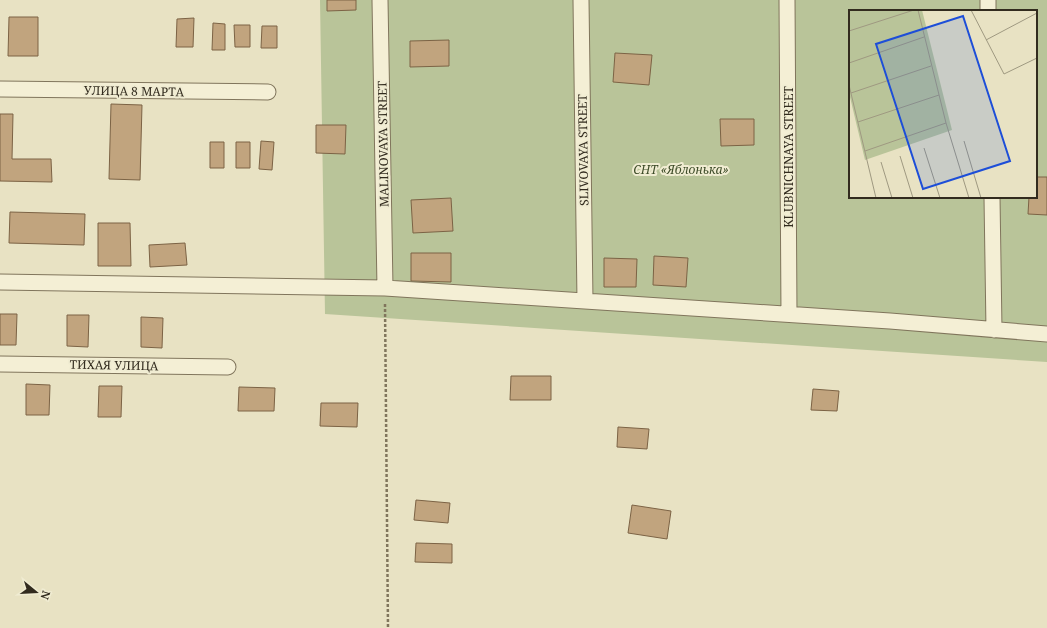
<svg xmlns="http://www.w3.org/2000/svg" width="1047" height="628" viewBox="0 0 1047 628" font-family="'Noto Serif',serif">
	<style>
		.green { fill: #b9c499; fill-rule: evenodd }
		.building { fill: #c1a47e; stroke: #7c6345 }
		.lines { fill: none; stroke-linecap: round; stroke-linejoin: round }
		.minor-casing { stroke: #80755c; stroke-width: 17 }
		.path { stroke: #80755c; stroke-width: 2.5; stroke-dasharray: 3 2; stroke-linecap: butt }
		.minor { stroke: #f4efd5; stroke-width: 15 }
		.labels { text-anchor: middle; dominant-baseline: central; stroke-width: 4; stroke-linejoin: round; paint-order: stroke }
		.street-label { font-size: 12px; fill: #322b1e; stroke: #f0ecd2 }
		.park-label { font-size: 12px; font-style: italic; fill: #3d4b28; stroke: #f0ecd2 }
		.inset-road { fill: none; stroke: #9f9981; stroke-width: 1 }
		.view { fill: #1d4ed8; fill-opacity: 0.15; stroke: #1d4ed8; stroke-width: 2 }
		.inset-edge { fill: none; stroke: #322b1e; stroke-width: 2 }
	</style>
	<rect width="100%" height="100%" fill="#e8e2c3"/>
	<path class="green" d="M320 0H1047V362L325 314ZM850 11H1036V197H850Z"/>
	<path class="building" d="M327 0H356V10L327 11Z
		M9 17H38V56H8Z
		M194 18 193 47H176L177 19Z
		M213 23 225 24V50H212Z
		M234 25H250V47H235Z
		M262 26H277V48H261Z
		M449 40V66L410 67V41Z
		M615 53 652 55 649 85 613 82Z
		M111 104 142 105 140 180 109 179Z
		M0 114H13L12 159H51L52 182 0 181Z
		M720 119H754V145L721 146Z
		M316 125H346L345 154 316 153Z
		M261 141 274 142 272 170 259 169Z
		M210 142H224V168H210Z
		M236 142H250V168H236Z
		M1036 177H1047V215L1028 214 1029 197H1036Z
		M451 198 453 231 413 233 411 200Z
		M10 212 85 214 84 245 9 243Z
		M98 223H130L131 266H98Z
		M185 243 187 265 150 267 149 245Z
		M411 253H451V282L411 281Z
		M654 256 688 258 686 287 653 285Z
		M604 258 637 259 636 287H604Z
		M0 314H17L16 345H0Z
		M67 315H89L88 347 67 346Z
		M141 317 163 318 162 348 141 347Z
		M511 376H551V400H510Z
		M26 384 50 385 49 415H26Z
		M99 386H122L121 417H98Z
		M239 387 275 388 274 411H238Z
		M813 389 839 391 837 411 811 410Z
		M321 403H358L357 427 320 426Z
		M618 427 649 429 647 449 617 447Z
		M416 500 450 503 448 523 414 520Z
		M632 505 671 511 667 539 628 533Z
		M416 543 452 544V563L415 562Z"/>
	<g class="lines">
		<defs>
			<path id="minor" d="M380 0 385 288
				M581 0 585 301
				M787 0 789 314
				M988 0V11
				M0 89 268 92
				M992 197 994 330
				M0 282 385 288 890 321 1047 334
				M0 364 228 367"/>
		</defs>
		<use href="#minor" class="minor-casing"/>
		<path class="path" d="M385 304 388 628"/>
		<use href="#minor" class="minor"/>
	</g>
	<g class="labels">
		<g class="street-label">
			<text transform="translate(134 91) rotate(1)">УЛИЦА 8 МАРТА</text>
			<text transform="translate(383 144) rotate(-91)">MALINOVAYA STREET</text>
			<text transform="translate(583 150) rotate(-91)">SLIVOVAYA STREET</text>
			<text transform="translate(788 157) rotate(-90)">KLUBNICHNAYA STREET</text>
			<text transform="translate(114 365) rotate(1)">ТИХАЯ УЛИЦА</text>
		</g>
		<g class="park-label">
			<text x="681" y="169">СНТ «Яблонька»</text>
		</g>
	</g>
	<g transform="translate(849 10)">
		<rect width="188" height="188" fill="#e8e2c3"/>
		<path d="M0 0H73L103 120 16 150 0 83Z" fill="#b9c499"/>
		<path class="inset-road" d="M69 0 97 113 120 188M122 0 155 64 188 48M0 21 65 0M137 30 188 3M0 53 75 27M0 75 27 188M2 83 82 56M9 112 90 85M115 131 132 188M75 138 91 188M16 141 97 113M51 146 64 188M32 152 43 188"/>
		<path class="view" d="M114 6 161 151 74 179 27 34Z"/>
		<rect width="188" height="188" class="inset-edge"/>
	</g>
	<g transform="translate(36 592) rotate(108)" stroke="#f0ecd2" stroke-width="3" paint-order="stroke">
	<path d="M0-3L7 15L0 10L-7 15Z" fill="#322b1e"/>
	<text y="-6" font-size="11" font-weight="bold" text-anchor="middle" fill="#322b1e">N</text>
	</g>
</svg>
